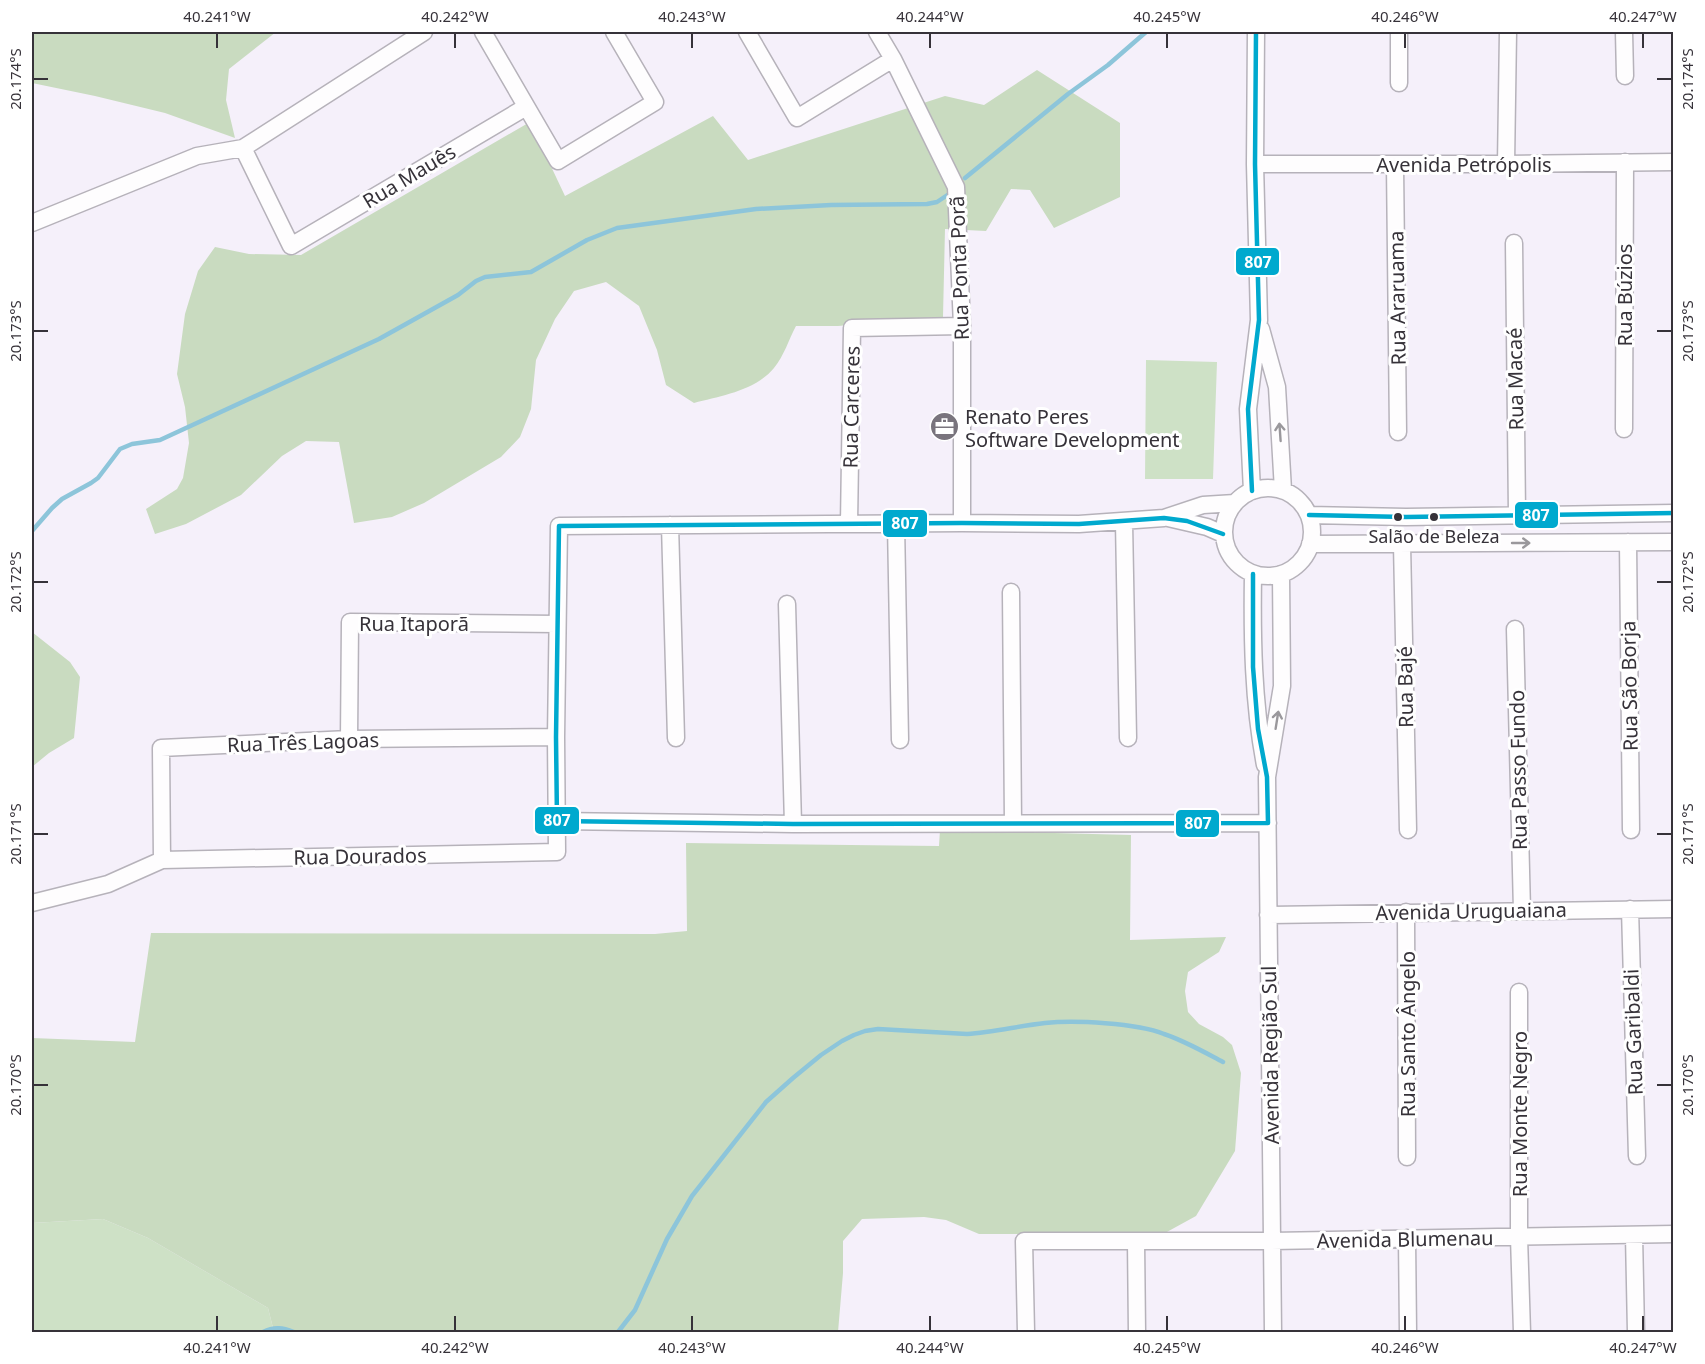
<svg xmlns="http://www.w3.org/2000/svg" width="1705" height="1364" viewBox="0 0 1705 1364" font-family="'Noto Sans',sans-serif">
	<style>
		.green { fill: #cee1c6 }
		.forest { fill: #c9dbc0 }
		.lines { fill: none; stroke-linecap: round; stroke-linejoin: round }
		.stream { stroke: #8dc5da; stroke-width: 4.5 }
		.minor-casing { stroke: #b6b2ba; stroke-width: 19 }
		.minor { stroke: #fefdfe; stroke-width: 16 }
		.bus-1-casing { stroke: #fff; stroke-width: 9 }
		.bus-1 { stroke: #00a9ce; stroke-width: 4.5 }
		.oneway { stroke: #9a989c }
		.ticks { fill: none; stroke: #363239; stroke-width: 2 }
		.bus-dot { fill: #363239; stroke: #fff; stroke-width: 2 }
		.labels { text-anchor: middle; dominant-baseline: central; stroke-width: 6; stroke-linejoin: round; paint-order: stroke }
		.bus-label { font-size: 18px; fill: #363239; stroke: #fff }
		.street-label { font-size: 20px; fill: #363239; stroke: #fff }
		.poi-label { font-size: 20px; fill: #363239; stroke: #fff; text-anchor: start }
		.line-badge { stroke: #fff; stroke-width: 2 }
		.badge-label { font-size: 16px; text-anchor: middle; font-weight: bold; fill: #fff }
		.neatline { fill: none; stroke: #363239; stroke-width: 2 }
		.ticks-label { font-size: 15px; text-anchor: middle; fill: #363239 }
	</style>
	<rect width="100%" height="100%" fill="#f5f0fa"/>
	<path class="green" d="M1146 360 1217 362 1213 479H1145Z
		M103 1219 148 1238 268 1308 273 1328 272 1332H32V1223Z"/>
	<path class="forest" d="M32 32H276L229 69 226 100 235 138 165 113 95 96 32 83Z
		M1037 70 1120 123V197L1054 228 1030 190 1011 189 986 231 945 229 943 317 838 326H796C789 339 784 356 774 368 755 391 721 396 694 403L666 385 657 350 639 306 606 282 574 291 555 319 536 360 531 409 520 437 501 457 424 503 392 517 354 523 339 442 306 441 282 456 241 495 186 524 155 534 146 509 177 489 183 478 189 443 185 407 177 374 185 314 198 271 215 247 249 254 301 255 530 122 565 196 713 116 748 160 945 96 984 105Z
		M32 632 70 662 80 677 74 738 49 753 32 767Z
		M940 830 1131 835 1130 940 1226 937 1219 952 1188 972 1185 991 1188 1012 1199 1024 1223 1037 1232 1045 1241 1073 1235 1151 1196 1216 1165 1233 1107 1234H979L946 1220 924 1217 862 1219 843 1241V1273L838 1332H272L273 1328 268 1308 148 1238 103 1219 32 1223V1038L135 1042 151 933 655 934 687 931 686 843 939 846Z"/>
	<g class="lines">
		<path class="stream" d="M965 178 1068 94 1108 65 1146 32
			M32 531 52 508 62 499 91 483 98 478 120 449 132 444 160 440 379 339 458 295 476 281 485 277 531 272 587 240 617 228 756 209 831 205 927 204 937 202 949 194
			M263 1332C275 1326 283 1328 294 1332
			M618 1332 635 1310 667 1239 692 1196 766 1102 793 1078 821 1055 842 1041 854 1035 865 1031 878 1029 967 1034C993 1032 1019 1026 1045 1023 1074 1020 1137 1023 1164 1034 1185 1041 1204 1052 1223 1062"/>
		<defs>
			<path id="minor" d="M483 32 558 161 655 102 614 32
				M747 32 797 118 893 59
				M877 32 893 59 956 187 962 326V523
				M1399 32V83
				M1624 32 1625 76
				M243 148 291 246 526 107
				M1255 164H1506L1674 162
				M1506 164 1508 32
				M1395 165 1398 432
				M32 223 197 156 243 148 424 32
				M1514 243 1517 514
				M1261 329 1277 387 1283 490
				M1624 429 1625 162
				M1224 532a44 44 0 1 1 88 0a44 44 0 1 1-88 0Z
				M1252 491 1248 409 1259 320 1255 164 1256 32
				M1309 515 1406 517 1674 513
				M1168 518 1207 527 1223 534
				M1124 522 1128 738
				M849 524 852 328 962 326
				M896 524 900 740
				M670 525 676 738
				M1628 542 1631 830
				M1310 544 1674 542
				M1402 544 1408 830
				M1253 574C1252 638 1253 702 1265 765
				M1011 592 1013 823
				M787 604 793 824
				M1515 629 1522 911
				M349 739 350 622 557 624
				M557 821 793 824 1268 823
				M162 860 161 748 349 739 556 737
				M32 903 108 884 162 860 557 852 556 737 559 526 962 523 1079 524 1164 518 1203 505 1235 503
				M1630 909 1637 1156
				M1406 912 1407 1157
				M1268 915 1674 909
				M1519 992V1237L1522 1332
				M1634 1235 1636 1332
				M1407 1238 1408 1332
				M1136 1241 1137 1332
				M1026 1332 1024 1241H1272L1674 1234
				M1273 1332 1267 777 1282 686 1281 574"/>
		</defs>
		<use href="#minor" class="minor-casing"/>
		<use href="#minor" class="minor"/>
		<defs>
			<path id="bus-1" d="M1252 491 1248 409 1259 320 1255 164 1256 32
				M1309 515 1406 517 1674 513
				M1223 534 1187 521 1164 518 1079 524 962 523 559 526 556 737 557 821 793 824 1268 823 1267 777 1258 729 1253 667V574"/>
		</defs>
		<use href="#bus-1" class="bus-1-casing"/>
		<use href="#bus-1" class="bus-1"/>
	</g>
	<defs><path id="oneway-shaft" d="M-6 0H5M1.5-3L5.5 0L1.5 3" fill="none" stroke-width="1.6" stroke-linecap="round" stroke-linejoin="round" transform="scale(1.5)"/></defs>
	<g class="oneway">
		<use href="#oneway-shaft" transform="translate(1280 432) rotate(-94)"/>
		<use href="#oneway-shaft" transform="translate(1521 543)"/>
		<use href="#oneway-shaft" transform="translate(1277 720) rotate(-81)"/>
	</g>
	<path class="ticks" d="M217 33V48M455 33V48M692 33V48M930 33V48M1167 33V48M1405 33V48M1643 33V48M33 79H48M1657 79H1672M33 331H48M1657 331H1672M33 582H48M1657 582H1672M33 834H48M1657 834H1672M33 1085H48M1657 1085H1672M217 1316V1331M455 1316V1331M692 1316V1331M930 1316V1331M1167 1316V1331M1405 1316V1331M1643 1316V1331"/>
	<defs>
		<symbol id="office-disc" viewBox="-11 -11 22 22"><circle r="9.5" fill="#79747d" stroke="#fff"/><path d="M-6-3h4V-5.5h4V-3h4V5H-6ZM-1-4.5V-3h2v-1.5ZM-6 0V1H6V0Z" fill="#fff"/></symbol>
	</defs>
	<g fill-rule="evenodd">
		<use href="#office-disc" x="928" y="410" width="33" height="33"/>
	</g>
	<g class="bus-dot">
		<circle cx="1398" cy="517" r="5"/>
		<circle cx="1434" cy="517" r="5"/>
	</g>
	<g class="labels">
		<g class="bus-label">
			<text x="1434" y="536">Salão de Beleza</text>
		</g>
		<g class="street-label">
			<text x="1464" y="164">Avenida Petrópolis</text>
			<text transform="translate(409 176) rotate(-31)">Rua Mauês</text>
			<text transform="translate(959 268) rotate(-92)">Rua Ponta Porã</text>
			<text transform="translate(1624 295) rotate(-90)">Rua Búzios</text>
			<text transform="translate(1397 298) rotate(-91)">Rua Araruama</text>
			<text transform="translate(1515 379) rotate(-91)">Rua Macaé</text>
			<text transform="translate(851 407) rotate(-89)">Rua Carceres</text>
			<text x="414" y="623">Rua Itaporã</text>
			<text transform="translate(1629 686) rotate(-91)">Rua São Borja</text>
			<text transform="translate(1405 687) rotate(-91)">Rua Bajé</text>
			<text transform="translate(303 742) rotate(-2)">Rua Três Lagoas</text>
			<text transform="translate(1518 770) rotate(-91)">Rua Passo Fundo</text>
			<text transform="translate(360 856) rotate(-1)">Rua Dourados</text>
			<text transform="translate(1471 911) rotate(-1)">Avenida Uruguaiana</text>
			<text transform="translate(1633 1032) rotate(-92)">Rua Garibaldi</text>
			<text transform="translate(1407 1034) rotate(-90)">Rua Santo Ângelo</text>
			<text transform="translate(1270 1055) rotate(-91)">Avenida Região Sul</text>
			<text transform="translate(1519 1114) rotate(-90)">Rua Monte Negro</text>
			<text transform="translate(1405 1239) rotate(-1)">Avenida Blumenau</text>
		</g>
		<g class="poi-label">
			<text x="965" y="416">Renato Peres<tspan x="965" dy="23">Software Development</tspan></text>
		</g>
	</g>
	<g class="line-badge">
		<rect x="1235" y="247" width="45" height="29" rx="6" fill="#00a9ce"/>
		<rect x="1514" y="501" width="45" height="28" rx="6" fill="#00a9ce"/>
		<rect x="882" y="509" width="46" height="29" rx="6" fill="#00a9ce"/>
		<rect x="534" y="806" width="46" height="29" rx="6" fill="#00a9ce"/>
		<rect x="1175" y="809" width="45" height="29" rx="6" fill="#00a9ce"/>
	</g>
	<g class="badge-label">
		<text x="1258" y="268">807</text>
		<text x="1536" y="521">807</text>
		<text x="905" y="529">807</text>
		<text x="557" y="826">807</text>
		<text x="1198" y="829">807</text>
	</g>
	<rect width="1705" height="1364" fill="none" stroke="#ffffff" stroke-width="66"/>
	<rect x="33" y="33" width="1639" height="1298" class="neatline"/>
	<g class="ticks-label">
		<text x="217" y="22">40.241°W</text>
		<text x="455" y="22">40.242°W</text>
		<text x="692" y="22">40.243°W</text>
		<text x="930" y="22">40.244°W</text>
		<text x="1167" y="22">40.245°W</text>
		<text x="1405" y="22">40.246°W</text>
		<text x="1643" y="22">40.247°W</text>
		<text transform="translate(1688 79) rotate(-90)" y="5">20.174°S</text>
		<text transform="translate(16 79) rotate(-90)" y="5">20.174°S</text>
		<text transform="translate(1688 331) rotate(-90)" y="5">20.173°S</text>
		<text transform="translate(16 331) rotate(-90)" y="5">20.173°S</text>
		<text transform="translate(1688 582) rotate(-90)" y="5">20.172°S</text>
		<text transform="translate(16 582) rotate(-90)" y="5">20.172°S</text>
		<text transform="translate(1688 834) rotate(-90)" y="5">20.171°S</text>
		<text transform="translate(16 834) rotate(-90)" y="5">20.171°S</text>
		<text transform="translate(1688 1085) rotate(-90)" y="5">20.170°S</text>
		<text transform="translate(16 1085) rotate(-90)" y="5">20.170°S</text>
		<text x="217" y="1353">40.241°W</text>
		<text x="455" y="1353">40.242°W</text>
		<text x="692" y="1353">40.243°W</text>
		<text x="930" y="1353">40.244°W</text>
		<text x="1167" y="1353">40.245°W</text>
		<text x="1405" y="1353">40.246°W</text>
		<text x="1643" y="1353">40.247°W</text>
	</g>
</svg>
